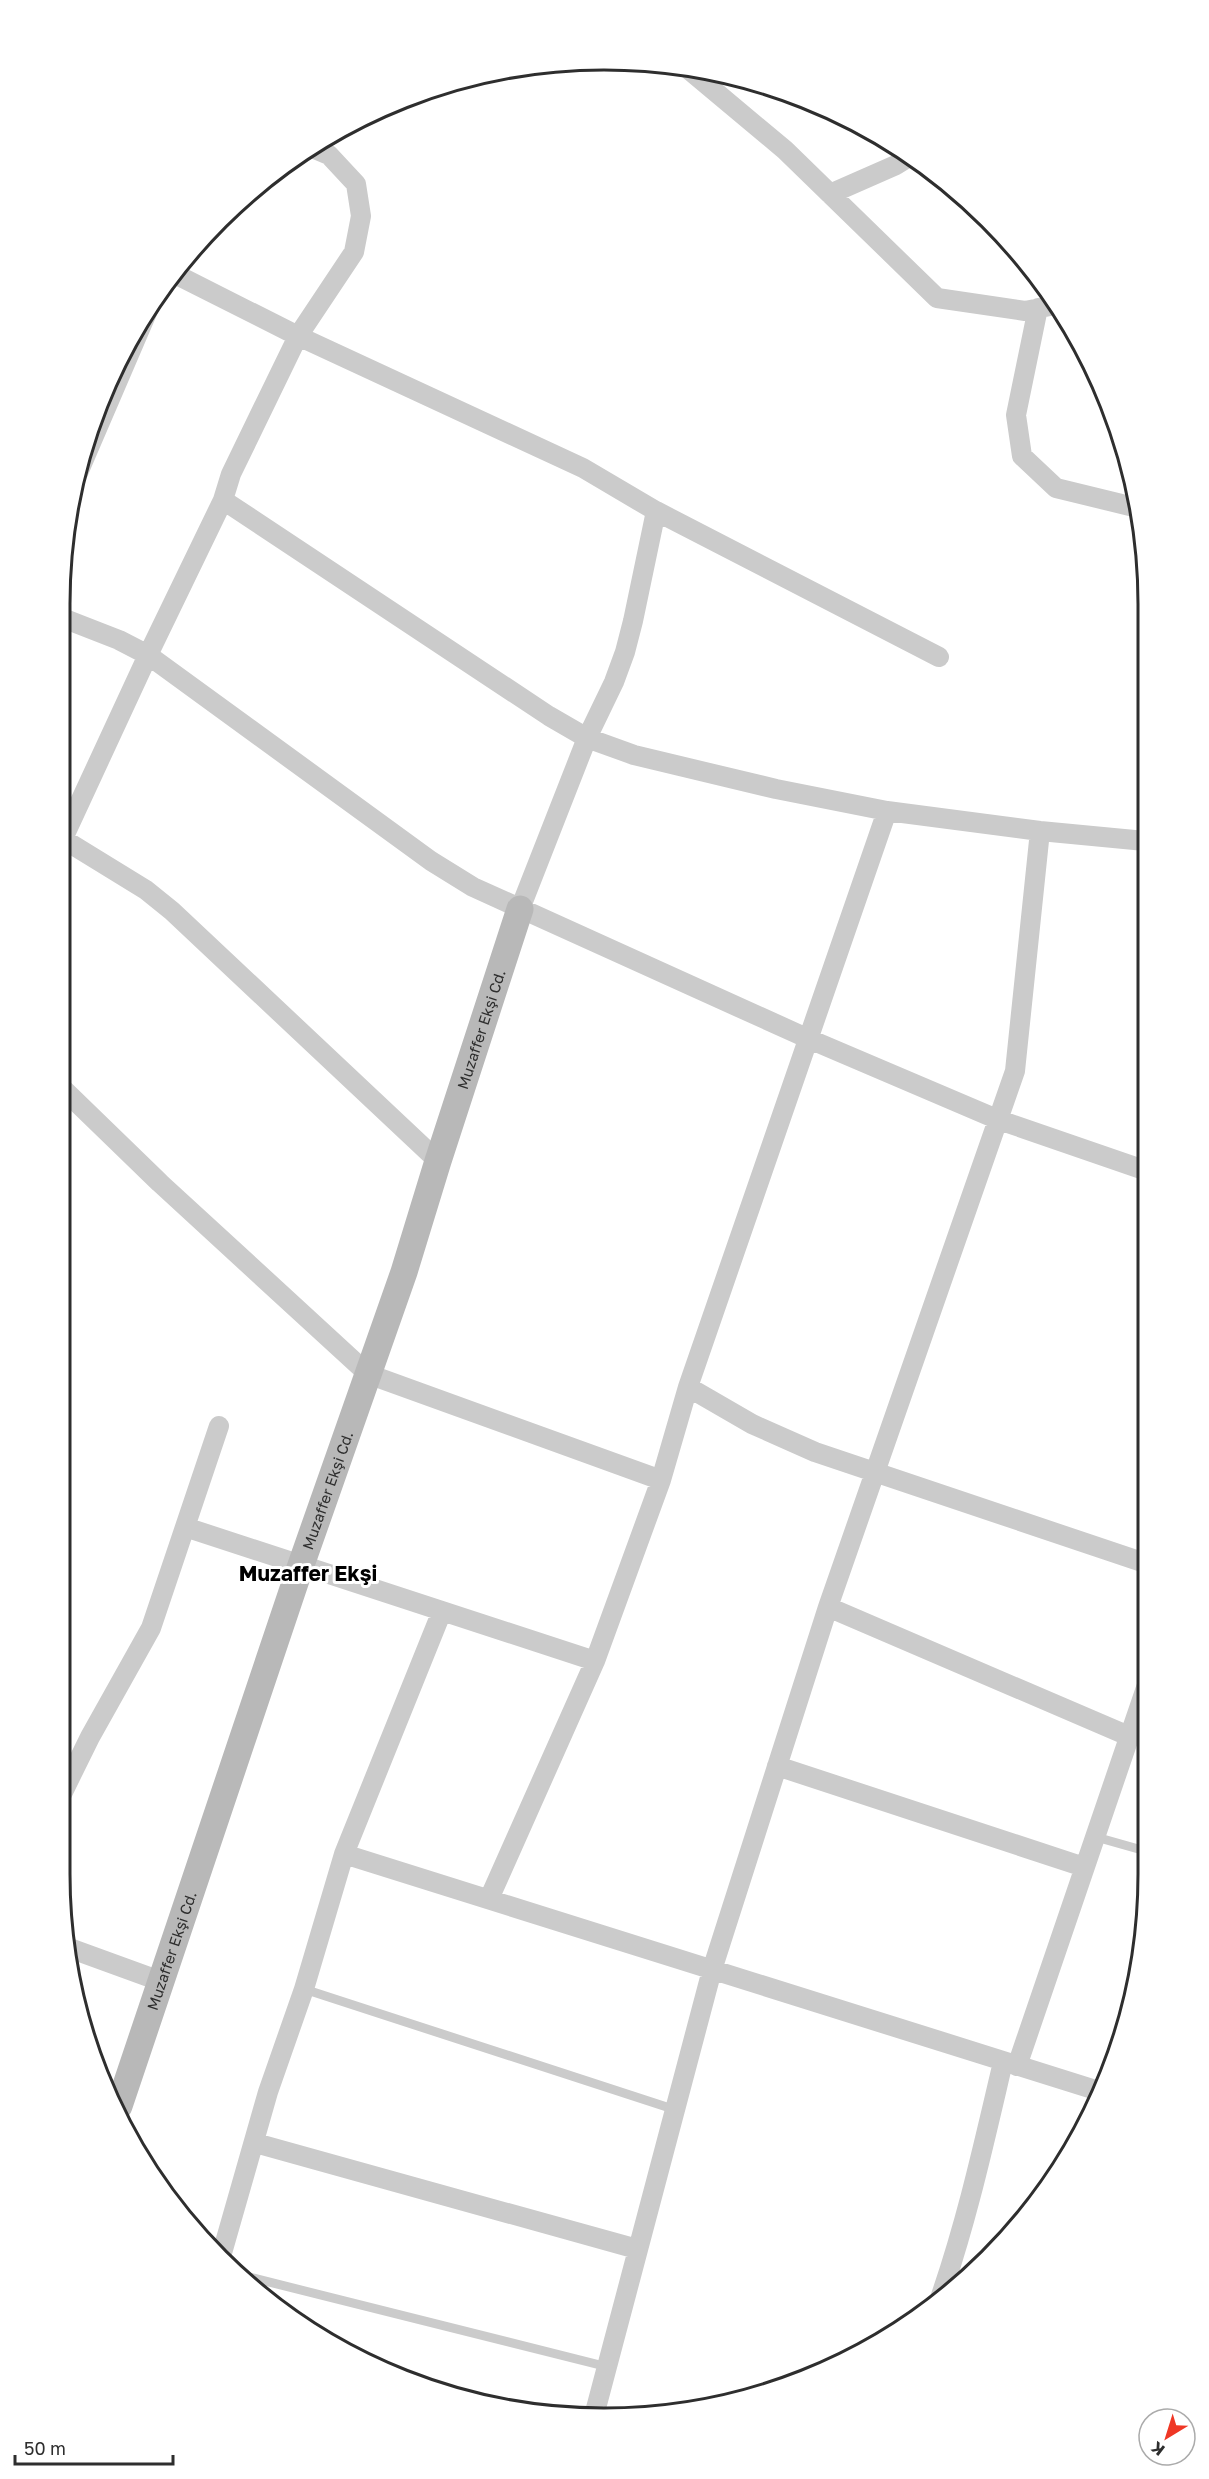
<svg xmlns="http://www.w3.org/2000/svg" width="1209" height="2479" viewBox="0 0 1209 2479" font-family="'Golos Text',sans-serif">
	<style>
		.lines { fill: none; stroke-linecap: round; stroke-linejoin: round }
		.lane { stroke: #cbcbcb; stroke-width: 9 }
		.street { stroke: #cbcbcb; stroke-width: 20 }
		.secondary { stroke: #b8b8b8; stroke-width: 27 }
		.labels { text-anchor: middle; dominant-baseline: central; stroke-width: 6; stroke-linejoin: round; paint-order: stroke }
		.street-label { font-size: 15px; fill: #2e2e2e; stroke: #fff }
		.district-label { font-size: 21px; font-weight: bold; fill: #000; stroke: #fff }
		.rim { fill: none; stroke: #2e2e2e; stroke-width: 3 }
	</style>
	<rect width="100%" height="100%" fill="#fff"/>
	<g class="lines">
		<path class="lane" d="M1096 1837 1149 1852
			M304 1989 676 2110
			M249 2277 608 2367"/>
		<path class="street" d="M687 68 785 150 937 298 1025 311 1055 305
			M830 194 896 165 909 157
			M175 274 298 336 583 468 656 511 939 657
			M1038 308 1016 415 1022 456 1056 488 1138 508
			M78 473 152 301
			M223 500 549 716 587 738 634 755 776 789 887 811 1040 831 1145 841
			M60 617 119 640 148 655 431 861 473 887 809 1039 999 1120 1147 1171
			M63 839 146 890 172 911 438 1161
			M60 845 148 655 223 500 231 474 298 336 354 252 361 216 356 184 329 155 310 147
			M520 909 587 738 614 682 625 652 633 621 656 511
			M60 1086 160 1183 368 1374 661 1480
			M688 1387 752 1424 815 1452 1148 1564
			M185 1527 595 1661
			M828 1607 1131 1737
			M777 1766 1084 1867
			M60 1798 90 1737 151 1628 219 1426
			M344 1854 1102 2092
			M489 1899 595 1661 661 1480 688 1387 887 811
			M72 1949 160 1981
			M1017 2066 1148 1682
			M255 2143 637 2249
			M222 2253 268 2092 304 1989 344 1854 442 1611
			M938 2304C966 2225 984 2143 1003 2062
			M595 2412 712 1970 828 1607 1015 1071 1040 831"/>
		<path class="secondary" id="s1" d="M119 2106 301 1565 404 1272 438 1161 520 909"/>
	</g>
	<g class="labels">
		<g class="street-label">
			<text stroke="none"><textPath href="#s1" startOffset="1136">Muzaffer Ekşi Cd.</textPath></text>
			<text stroke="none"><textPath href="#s1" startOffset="650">Muzaffer Ekşi Cd.</textPath></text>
			<text stroke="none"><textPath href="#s1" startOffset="164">Muzaffer Ekşi Cd.</textPath></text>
		</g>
		<g class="district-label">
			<text x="308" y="1573">Muzaffer Ekşi</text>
		</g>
	</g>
	<path d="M0 0H1209V2479H0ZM604 70H604A534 534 0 0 1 1138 604V1874A534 534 0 0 1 604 2408H604A534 534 0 0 1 70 1874V604A534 534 0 0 1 604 70Z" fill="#fff" fill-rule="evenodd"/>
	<path class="rim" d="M604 70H604A534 534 0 0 1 1138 604V1874A534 534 0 0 1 604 2408H604A534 534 0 0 1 70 1874V604A534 534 0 0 1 604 70Z"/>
	<g transform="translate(1167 2437) rotate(218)"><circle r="28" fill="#ffffff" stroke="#ababab" stroke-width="1.5"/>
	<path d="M0-4.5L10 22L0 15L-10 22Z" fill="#ef3725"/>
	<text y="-9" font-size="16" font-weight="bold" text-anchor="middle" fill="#2e2e2e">K</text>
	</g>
	<path d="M15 2455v9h158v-9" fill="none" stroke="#2e2e2e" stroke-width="3"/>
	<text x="24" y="2455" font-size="18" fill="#2e2e2e" stroke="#ffffff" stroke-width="4.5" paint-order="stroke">50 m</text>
</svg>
